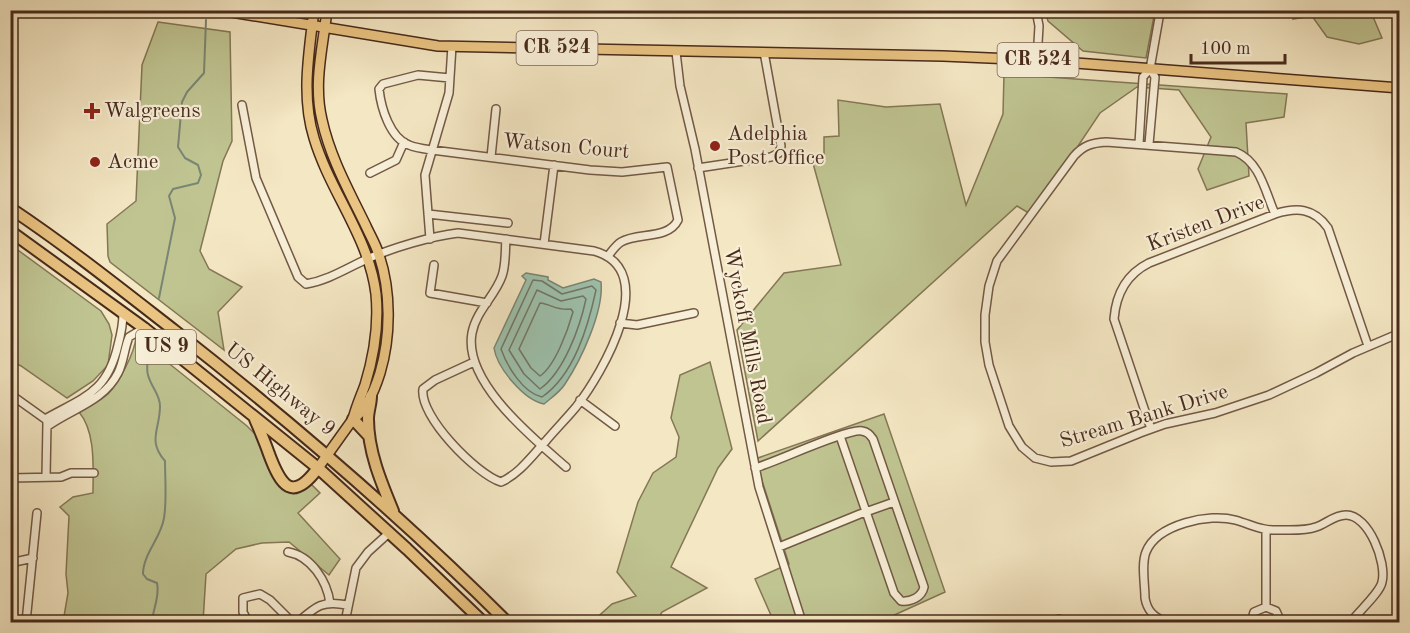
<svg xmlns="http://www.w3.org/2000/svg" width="1410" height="633" viewBox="0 0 1410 633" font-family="'Old Standard TT',serif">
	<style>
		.green { fill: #bfc491; stroke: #847756; stroke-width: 1.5 }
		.water { fill: #9dc1ad; stroke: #7b8573; stroke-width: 1.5 }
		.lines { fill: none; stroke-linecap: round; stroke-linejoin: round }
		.shore { stroke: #727664; stroke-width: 1.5 }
		.stream { stroke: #7b8573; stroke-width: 2 }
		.minor-casing { stroke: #735945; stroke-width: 10 }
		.major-casing { stroke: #482a1b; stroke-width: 12 }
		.highway-casing { stroke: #482a1b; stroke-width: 14 }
		.minor { stroke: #f8efd8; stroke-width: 7 }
		.major { stroke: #eac482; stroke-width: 9 }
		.highway { stroke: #eac482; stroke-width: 10 }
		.poi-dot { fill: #8f2418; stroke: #f8efd8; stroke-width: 2 }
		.labels { text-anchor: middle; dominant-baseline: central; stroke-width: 4.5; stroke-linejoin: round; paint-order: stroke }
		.shield { fill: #f8efd8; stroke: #7d6554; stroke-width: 1.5 }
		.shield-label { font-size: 20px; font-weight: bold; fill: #482a1b }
		.poi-label { font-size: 21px; fill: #482a1b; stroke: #f8efd8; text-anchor: start }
		.street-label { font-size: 21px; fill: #482a1b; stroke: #f8efd8 }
	</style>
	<rect width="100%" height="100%" fill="#f4e7c3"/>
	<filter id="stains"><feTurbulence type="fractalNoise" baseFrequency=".00333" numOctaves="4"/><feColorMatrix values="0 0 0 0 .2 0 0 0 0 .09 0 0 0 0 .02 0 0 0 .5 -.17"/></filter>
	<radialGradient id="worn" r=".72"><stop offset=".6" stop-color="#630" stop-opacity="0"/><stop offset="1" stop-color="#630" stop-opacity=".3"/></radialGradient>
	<path class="green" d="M1342 10 1371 12 1382 38 1359 44 1327 37 1312 16 1293 19V11Z
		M1045 11H1155L1146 58 1083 51 1048 21Z
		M158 22 230 32 232 141 223 161 200 251 209 269 242 287 218 312 224 350 110 262 108 256 107 224 136 201 142 65Z
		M1004 74 1287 94 1284 117 1246 123 1249 176 1207 190 1198 169 1211 137 1179 90 1137 87 1100 113 1032 215 1017 206 758 441 737 330 784 273 841 265 811 156 824 154V137L839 136 838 100 886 107 940 104 966 205 1003 114Z
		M11 245 101 311 109 324 112 335 108 365 93 381 67 398 21 366 11 361Z
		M136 337 247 426 259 438 275 481 280 485 311 484 320 493 298 513 340 559 329 575 289 542 262 543 236 549 206 574 203 622H63L68 593 66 574 69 516 60 507 73 497 93 493C93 468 96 432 79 412 88 407 100 401 108 394 119 383 135 352 136 337Z
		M710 362 732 449 718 468 671 567 707 588 662 612 656 622H592L612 604 636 596 617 572 638 502 653 473 676 457 679 437 671 418 680 375Z
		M884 414 945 592 879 622H774L755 579 789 564 755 459Z"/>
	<path class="water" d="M526 273 548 277V280L563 288 594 279 601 282C604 311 581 360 565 384 560 392 551 398 544 404 524 400 497 368 494 348L526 280 522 276Z"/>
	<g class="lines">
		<path class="shore" d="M533 280 542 281 562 294 592 286 596 290C588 327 574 375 542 397 523 393 507 366 501 349Z
			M537 290 561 301 583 296 586 299C580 327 564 372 540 389L524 374 509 350Z
			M540 303C551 304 557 311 571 309L573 312C568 330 555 366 540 376L531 368 519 349Z"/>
		<path class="stream" d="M159 298 175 218 169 196 173 189 198 183 201 175 198 165 185 158 178 147 182 102 187 92 204 73 206 20
			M148 356C148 362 146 369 148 375 151 387 160 394 160 406 160 430 147 440 165 461 165 479 167 500 164 518 161 538 143 554 143 574L147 579 157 583C160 597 153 608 152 622"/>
		<defs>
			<path id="minor" d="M1036 10 1039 26 1037 60
				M676 52 680 86 695 149 759 487 802 622
				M450 78 418 75 383 84 379 89C381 108 390 138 409 145 416 148 425 149 432 150L590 170 622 172 667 167 678 220C668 240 638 232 621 242 616 245 612 251 608 256
				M242 105 256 178 298 277 306 284C329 280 347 268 367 259 392 248 432 236 458 233L594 251C663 270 602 374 576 407 566 419 555 430 545 442 532 456 519 474 501 482 476 474 419 416 423 389L435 380 474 362
				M1139 144 1143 77 1150 69 1159 18
				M1149 144 1155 77 1150 69
				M491 157 496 109
				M698 168 771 157 779 153 781 146 764 52
				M370 173 396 160 404 142
				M428 214 508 223
				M1275 214C1265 191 1260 162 1236 152L1106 142C1092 143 1084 145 1074 156L997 261 989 286 985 315V342L989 365 1009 426 1022 447 1035 458 1051 462 1071 461 1140 433 1165 424 1215 413 1269 395 1316 373 1353 353 1400 333
				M430 239 425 175 449 93 452 46
				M506 239C505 251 506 265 502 276 495 296 476 311 472 333 463 382 533 438 566 467
				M544 244 554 165
				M434 265 430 293 487 303
				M620 323 637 325 694 313
				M10 394 45 419
				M580 400 615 426
				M45 419C84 397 107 393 118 345 121 334 123 324 123 313
				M48 426C72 409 104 401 118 373 124 361 124 349 129 337L144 328
				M1151 429 1114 319C1116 294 1127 274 1149 263L1275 214C1297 207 1314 208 1328 228L1368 346
				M755 468C776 462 848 428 862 431 868 432 870 435 873 439L924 587C922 597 911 602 901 601L894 593 840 436
				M46 477 47 423
				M10 478 61 477 71 473H94
				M779 547 860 514 894 502
				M288 552C311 556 327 581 330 603
				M10 563 33 558
				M1266 607V531
				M1266 607 1276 611 1281 622
				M26 622 37 513
				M248 622 243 612V598L260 594 270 600 292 622
				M298 622C316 606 323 600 347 605
				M345 622 356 568 368 552 390 532
				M1050 622 1059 619 1066 622
				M1251 622 1165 621C1153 617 1147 610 1145 598 1145 584 1141 564 1146 552 1157 524 1210 513 1235 520 1253 525 1261 531 1280 530 1292 530 1305 531 1316 527 1326 524 1334 515 1346 515 1369 515 1387 563 1382 582 1380 593 1358 612 1351 622
				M1251 622 1254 612 1266 607
				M1281 622H1353"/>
			<path id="major" d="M219 10 438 46 943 56 1037 60 1400 88
				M314 10C309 53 301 96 314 138 330 192 369 237 376 294 379 325 374 356 365 385 361 396 356 407 353 419
				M318 468 353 419C367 410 375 389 380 373 391 336 391 291 379 255 376 245 370 235 366 226 349 191 330 157 322 120 313 83 323 47 327 10"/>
			<path id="highway" d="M10 208C67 246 121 289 175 331 291 422 403 518 507 622
				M10 231 144 328 318 468 407 549 483 622
				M371 396C371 404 368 411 368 419 368 451 381 482 393 511
				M255 419C260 431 265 442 269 454 281 486 292 503 318 468
				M353 419 368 435"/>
		</defs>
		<use href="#minor" class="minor-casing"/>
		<use href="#major" class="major-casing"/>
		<use href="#highway" class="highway-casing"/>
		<use href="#minor" class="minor"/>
		<use href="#major" class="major"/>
		<use href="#highway" class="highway"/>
	</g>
	<g class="poi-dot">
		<path d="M89 102h6v6h6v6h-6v6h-6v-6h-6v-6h6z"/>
		<circle cx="715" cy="146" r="6"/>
		<circle cx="95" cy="162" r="6"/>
	</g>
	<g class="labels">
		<g class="shield">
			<rect x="516.5" y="31" width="81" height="34" rx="4.5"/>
			<rect x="997.5" y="43" width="81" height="34" rx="4.5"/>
			<rect x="136" y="330" width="60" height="34" rx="4.5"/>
		</g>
		<g class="shield-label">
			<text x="557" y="48">CR 524</text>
			<text x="1038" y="60">CR 524</text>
			<text x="166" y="347">US 9</text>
		</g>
		<g class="poi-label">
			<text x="104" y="111">Walgreens</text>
			<text x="727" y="134">Adelphia<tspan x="727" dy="24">Post Office</tspan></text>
			<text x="107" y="162">Acme</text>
		</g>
		<g class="street-label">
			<text transform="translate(566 147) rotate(5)">Watson Court</text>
			<text transform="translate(1206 224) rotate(-21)">Kristen Drive</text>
			<text transform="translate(747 336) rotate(79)">Wyckoff Mills Road</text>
			<text transform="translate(280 390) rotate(39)">US Highway 9</text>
			<text transform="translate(1144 417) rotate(-17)">Stream Bank Drive</text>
		</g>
	</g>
	<rect width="1410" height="633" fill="none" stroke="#f4e7c3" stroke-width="36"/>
	<rect x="12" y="12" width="1386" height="609" fill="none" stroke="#482a1b" stroke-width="3"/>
	<rect x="18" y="18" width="1374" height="597" fill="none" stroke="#482a1b" stroke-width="1.5"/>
	<path d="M1191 54v9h94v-9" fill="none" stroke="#482a1b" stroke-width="3"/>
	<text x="1200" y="54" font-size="18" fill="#482a1b" stroke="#f8efd8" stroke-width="4.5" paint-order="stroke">100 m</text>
	<rect width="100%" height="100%" filter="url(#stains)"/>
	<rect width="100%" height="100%" fill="url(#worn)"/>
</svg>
